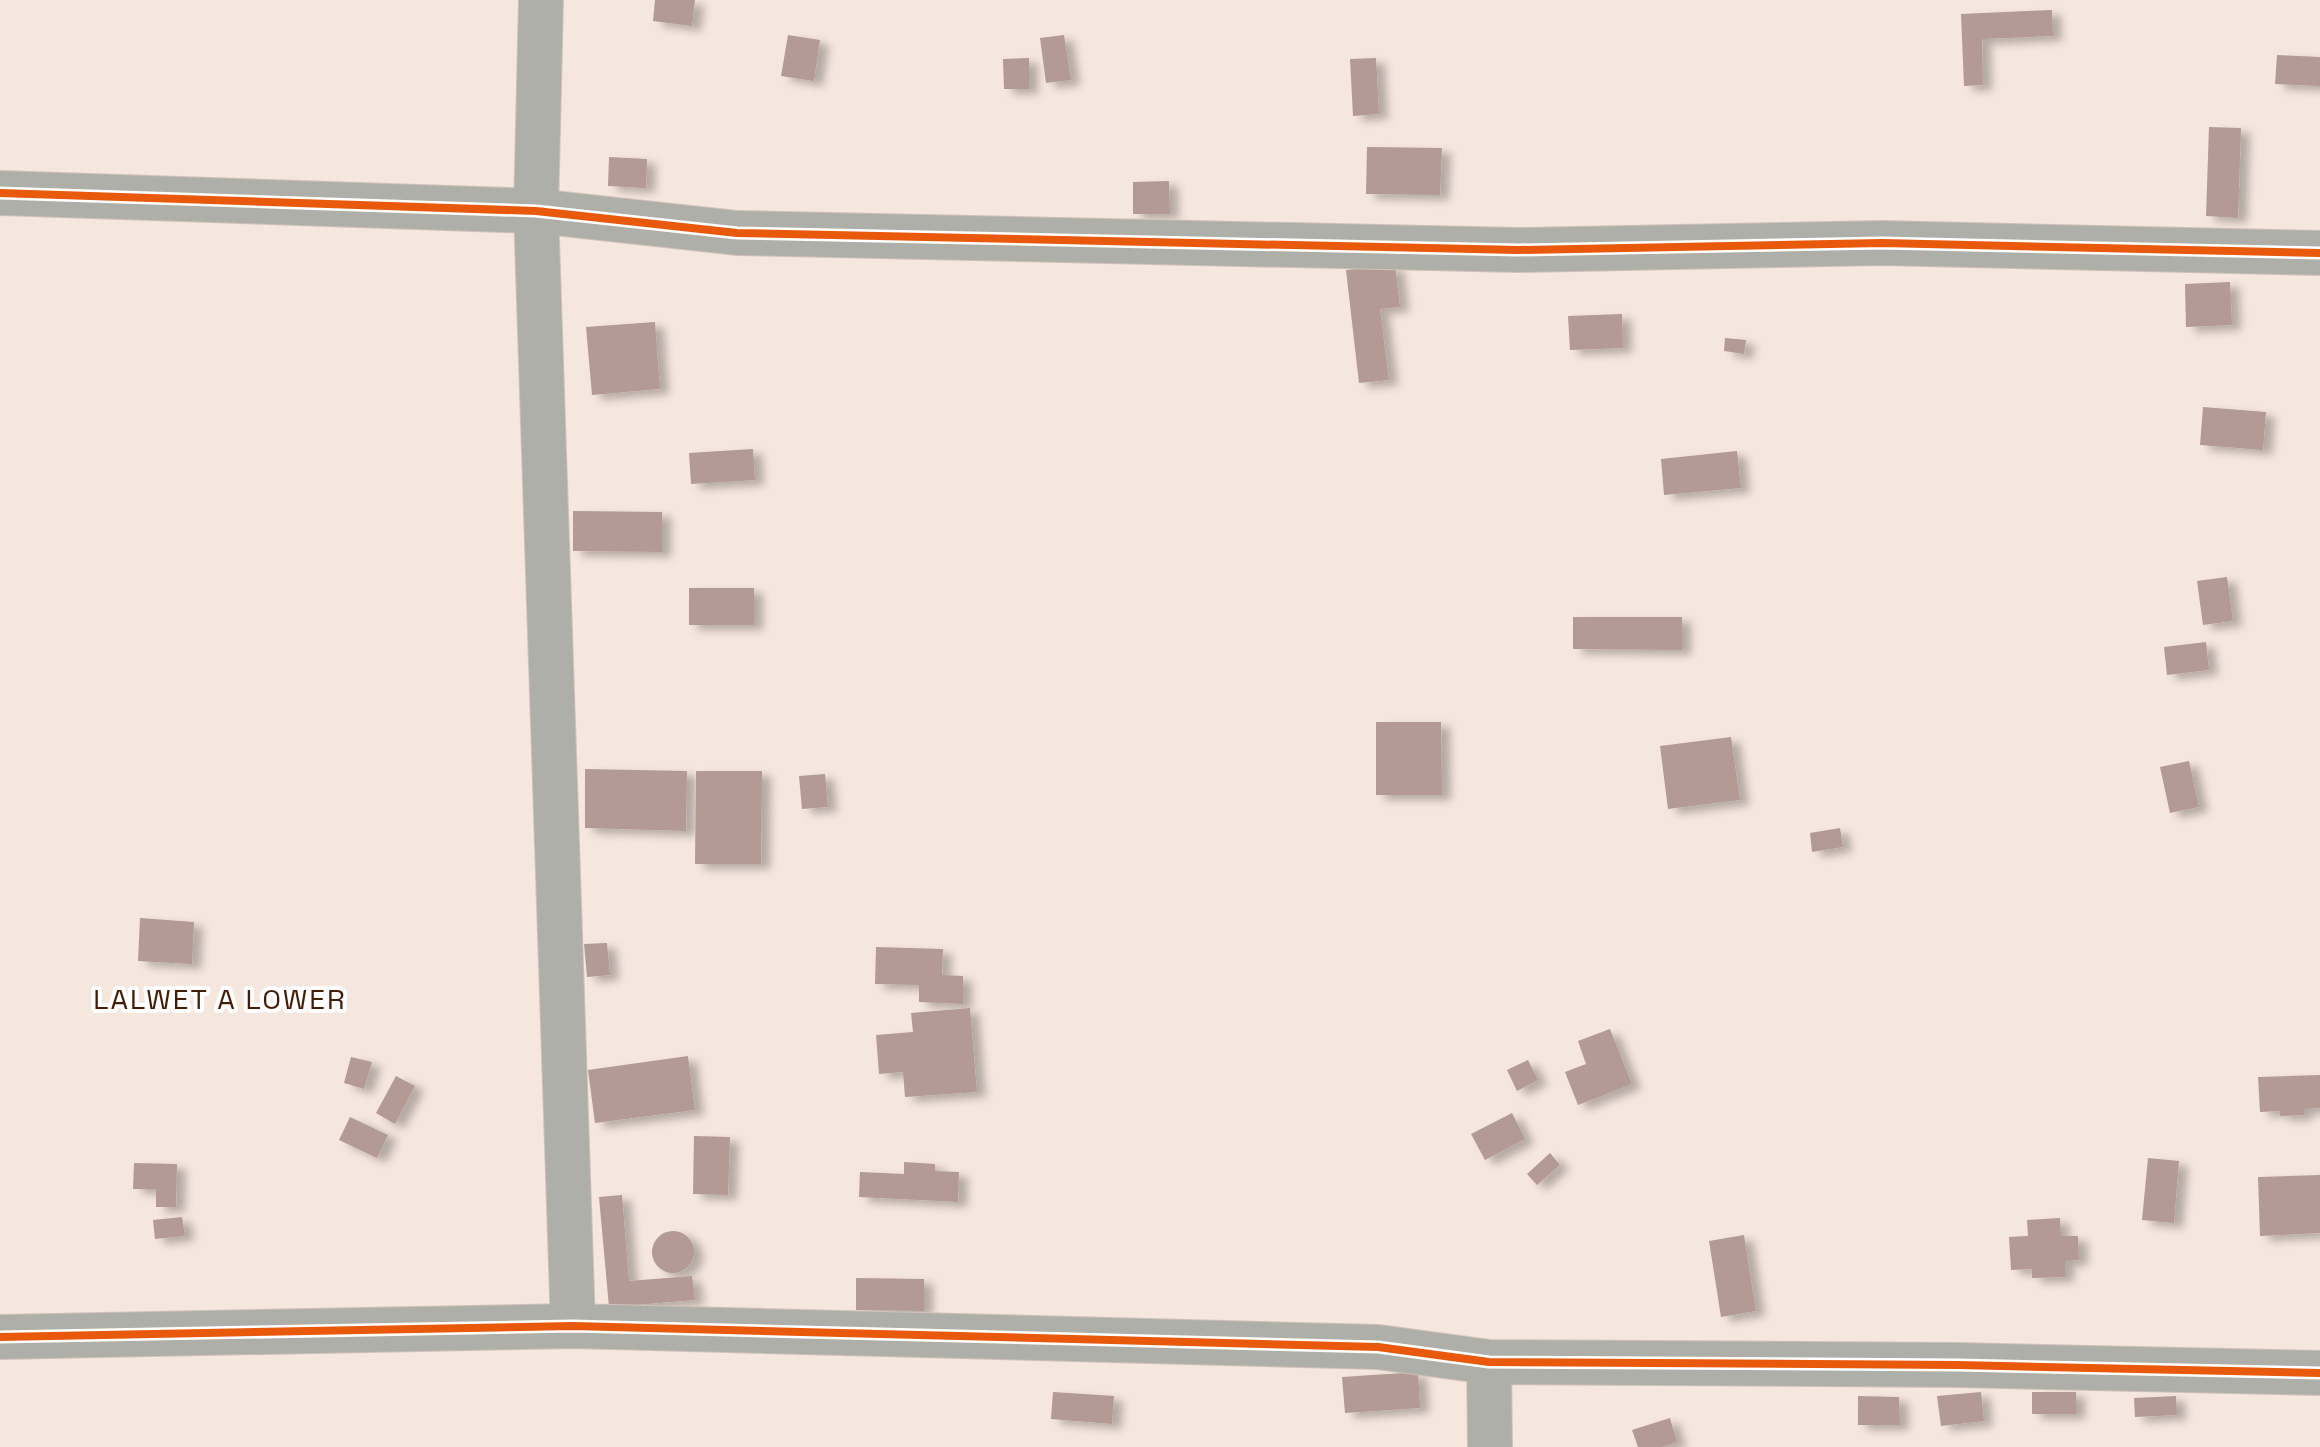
<svg xmlns="http://www.w3.org/2000/svg" width="2320" height="1447" viewBox="0 0 2320 1447" font-family="'Space Grotesk',sans-serif">
	<style>
		.building { fill: #b39a95; filter: url(#shadow) }
		.lines { fill: none; stroke-linecap: round; stroke-linejoin: round }
		.minor-casing { stroke: #d1c2ba; stroke-width: 46 }
		.minor { stroke: #aeafa9; stroke-width: 44 }
		.cycleway-casing { stroke: #fff; stroke-width: 13 }
		.cycleway { stroke: #e8590c; stroke-width: 8 }
		.labels { text-anchor: middle; dominant-baseline: central; stroke-width: 8; stroke-linejoin: round; paint-order: stroke }
		.quarter-label { font-size: 28px; letter-spacing: 2px; fill: #451c05; stroke: #fff }
	</style>
	<defs>
		<filter id="shadow"><feDropShadow dx="9" dy="5" stdDeviation="4" flood-color="#0004"/></filter>
	</defs>
	<rect width="100%" height="100%" fill="#f5e6de"/>
	<path class="building" d="M655 0H695L692 26 653 21Z
		M2052 10 2053 36 1982 39 1983 85 1964 86 1961 14Z
		M788 35 820 40 814 81 781 76Z
		M1064 35 1071 80 1046 83 1040 38Z
		M2277 55 2320 57V86L2275 84Z
		M1029 58V89H1004L1003 59Z
		M1376 58 1379 114 1353 116 1350 59Z
		M2209 127 2241 128 2238 218 2206 216Z
		M1367 147 1442 148 1440 195 1366 194Z
		M609 157 647 159 646 188 608 186Z
		M1169 181 1170 214H1133V182Z
		M1395 265 1400 307 1380 309 1389 380 1359 383 1346 270Z
		M2230 282 2232 325 2186 327 2185 284Z
		M1622 314 1623 348 1570 350 1568 316Z
		M655 322 660 389 592 395 586 327Z
		M1725 338 1746 340 1744 354 1724 351Z
		M2203 407 2266 412 2263 450 2200 445Z
		M753 449 755 480 691 484 689 453Z
		M1737 451 1741 488 1664 495 1661 459Z
		M573 511 662 512V552L573 551Z
		M2227 577 2233 621 2203 625 2197 581Z
		M689 588H754V625H689Z
		M1573 617H1682V650L1573 649Z
		M2206 642 2209 670 2167 675 2164 647Z
		M1376 722H1441L1442 795H1376Z
		M1731 737 1740 800 1668 809 1660 746Z
		M2189 761 2199 807 2170 813 2160 767Z
		M585 769 687 771 686 831 585 828Z
		M696 771H762L761 864H695Z
		M825 774 828 807 802 809 799 776Z
		M1840 828 1843 847 1812 852 1810 833Z
		M140 918 194 922 192 964 138 961Z
		M607 943 610 975 587 977 584 944Z
		M876 947 943 949 942 975 963 976V1004L919 1002V985L875 984Z
		M970 1008 977 1092 905 1097 903 1072 879 1074 876 1035 913 1032 911 1013Z
		M1610 1029 1632 1084 1578 1105 1565 1072 1586 1064 1578 1041Z
		M688 1056 695 1110 595 1123 588 1070Z
		M351 1057 372 1062 364 1089 344 1083Z
		M1528 1060 1538 1080 1517 1091 1507 1070Z
		M2320 1075V1108L2304 1109V1115L2280 1116V1111L2260 1112 2258 1077Z
		M396 1076 415 1086 395 1124 376 1113Z
		M1512 1113 1525 1139 1485 1160 1471 1134Z
		M350 1117 388 1135 377 1158 339 1140Z
		M694 1136 730 1137 728 1195 693 1194Z
		M1550 1153 1560 1165 1537 1185 1527 1174Z
		M2148 1158 2179 1161 2174 1223 2142 1220Z
		M904 1162 935 1164V1171L959 1172 958 1202 859 1197 860 1172 904 1174Z
		M134 1163 177 1164 176 1207H156V1189H133Z
		M2320 1175V1233L2260 1236 2258 1177Z
		M622 1195 629 1281 692 1276 695 1300 609 1307 599 1197Z
		M182 1217 185 1236 155 1239 153 1220Z
		M2060 1218 2061 1236H2078L2079 1260 2065 1261V1277L2032 1278V1269L2011 1270 2009 1237 2028 1236 2027 1220Z
		M652 1252a21 21 0 1 1 42 0a21 21 0 1 1-42 0Z
		M1744 1235 1756 1311 1721 1317 1709 1241Z
		M856 1278 924 1279V1311L856 1310Z
		M1418 1372 1420 1408 1345 1413 1342 1377Z
		M1053 1392 1114 1396 1112 1424 1051 1419Z
		M1981 1392 1984 1421 1941 1426 1937 1396Z
		M2032 1392H2076V1414H2032Z
		M1858 1396 1899 1397 1900 1425H1858Z
		M2176 1396 2177 1415 2135 1417 2134 1398Z
		M1670 1418 1677 1442 1662 1447H1638L1632 1430Z"/>
	<g class="lines">
		<defs>
			<path id="minor" d="M541 0 536 211 573 1326
				M0 193 536 211 737 233 1518 250 1882 243 2320 253
				M0 1337 573 1326 1378 1347 1489 1362 1958 1365 2320 1373
				M1489 1362 1490 1447"/>
		</defs>
		<use href="#minor" class="minor-casing"/>
		<use href="#minor" class="minor"/>
		<defs>
			<path id="cycleway" d="M0 193 536 211 737 233 1518 250 1882 243 2320 253
				M0 1337 573 1326 1378 1347 1489 1362 1958 1365 2320 1373"/>
		</defs>
		<use href="#cycleway" class="cycleway-casing"/>
		<use href="#cycleway" class="cycleway"/>
	</g>
	<g class="labels">
		<g class="quarter-label">
			<text x="220" y="999">LALWET A LOWER</text>
		</g>
	</g>
</svg>
